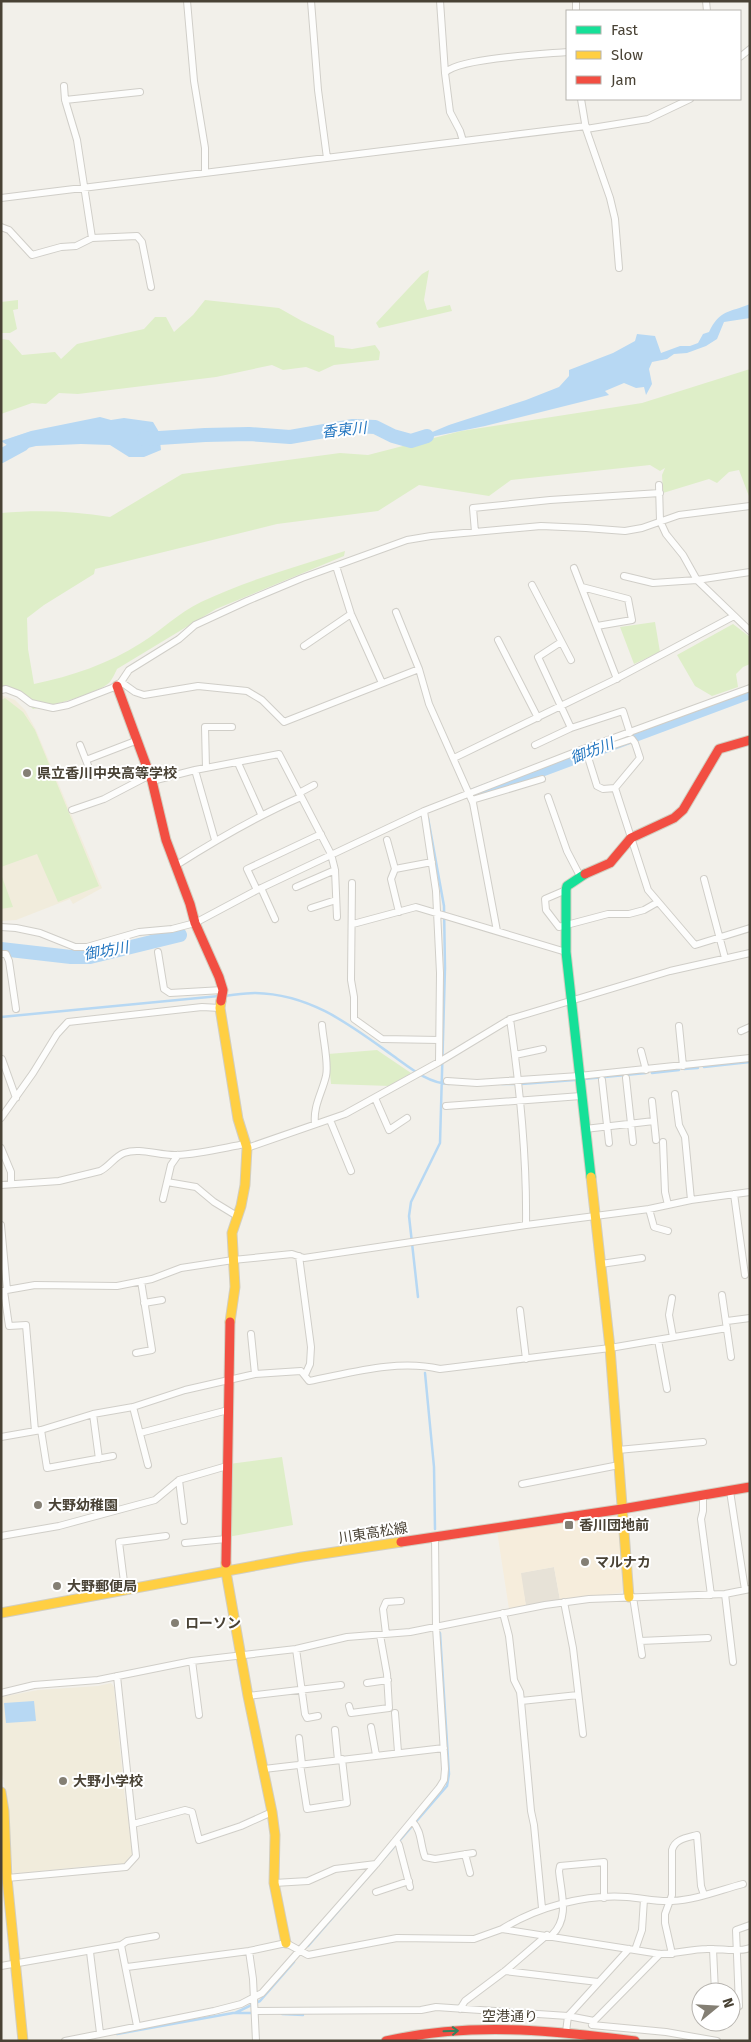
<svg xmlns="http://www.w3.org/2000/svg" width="751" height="2042" viewBox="0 0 751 2042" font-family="'Fira Sans','Noto Sans JP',sans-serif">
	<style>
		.residential { fill: #e7e2d7 }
		.commercial { fill: #f6eddc }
		.education { fill: #f1ecdc }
		.green { fill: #deeec8 }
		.water { fill: #b7d8f3 }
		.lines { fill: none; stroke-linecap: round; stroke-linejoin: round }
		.stream { stroke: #b7d8f3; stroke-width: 2.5 }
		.river { stroke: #b7d8f3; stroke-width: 14 }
		.street-casing { stroke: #d0cec8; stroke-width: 8 }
		.fast-casing { stroke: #d2cec0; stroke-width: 11 }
		.slow-casing { stroke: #d2cec0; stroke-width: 11 }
		.jam-casing { stroke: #d2cec0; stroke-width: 11 }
		.street { stroke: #fdfdfc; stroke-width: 6 }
		.fast { stroke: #16e098; stroke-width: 9 }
		.slow { stroke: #ffcf43; stroke-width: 9 }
		.jam { stroke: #f24e42; stroke-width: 9 }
		.oneway { stroke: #35815d }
		.poi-dot { fill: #847f74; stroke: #fff; stroke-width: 2 }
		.labels { text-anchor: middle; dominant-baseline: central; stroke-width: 4; stroke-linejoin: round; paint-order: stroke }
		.poi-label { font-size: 14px; font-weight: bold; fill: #494235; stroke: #fff; text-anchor: start }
		.street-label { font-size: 14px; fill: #494235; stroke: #fff }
		.water-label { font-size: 15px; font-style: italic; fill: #2376c0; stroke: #fff }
	</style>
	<rect width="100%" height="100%" fill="#f2f0ea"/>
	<path class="residential" d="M554 1567 560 1600 526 1606 520 1573Z"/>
	<path class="commercial" d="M615 1513 619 1517 624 1590 620 1593 560 1600 554 1567 521 1573 526 1606 509 1609 497 1531Z"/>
	<path class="education" d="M1 695 15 700 25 710 36 730 102 888 73 904 70 899 16 920 1 921Z
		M111 1683 114 1687 125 1799H128L134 1855 124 1864 80 1867 15 1874 13 1872 6 1791 1 1770V1697L38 1690 98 1686Z"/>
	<path class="green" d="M429 270 424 300 427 310 450 305 452 311 379 328 376 323 422 274Z
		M18 300V309L13 310 17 329 10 333H1V302Z
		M205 300 279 308 302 321 334 336 335 347 352 349 375 345 380 352 379 360 334 365 319 372 306 367 283 370 272 365 216 377 78 394 59 393 46 404 32 403 1 414V339L9 340 22 355 55 352 61 359 77 344 144 329 155 317H166L174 332 193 315Z
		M750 369V499L739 470 729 472 717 483 709 479 663 493 662 475 665 468 660 471 650 465 511 480 489 496 419 485 378 511 277 524 95 569 94 574 44 605 27 618 28 649 34 684C72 676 108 664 141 643 162 630 178 613 201 602 247 580 296 567 345 551L344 556 216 609 117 669C115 673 112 680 109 683 94 695 53 705 33 709L11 687H1V513C38 510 73 511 110 517L182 474 340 453 368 455 461 431 642 403Z
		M655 622 660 652 634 664 620 627Z
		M733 624 750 637V664L743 667 736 674 738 687 712 696 695 686 677 655Z
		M5 698 23 712 35 730 99 886 58 902 37 854 1 867V700Z
		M1 874 13 907 1 909Z
		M377 1050 411 1073 390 1086 331 1084 328 1054Z
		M282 1457 293 1525 228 1537 229 1464Z"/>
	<path class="water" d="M750 304V318L724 322 717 339 706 346 687 353 674 354 667 359 652 362 649 369 652 384 646 395 644 387 636 388 624 383 605 391 609 395 485 426 411 441 449 425 526 400 559 387 569 376V370L613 353 635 341 637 334 655 336 661 353 680 346H690L698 343 703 334 709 332C720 309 729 313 750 304Z
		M100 417 111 420 124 418 153 422 159 432 161 450 144 457H129L110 445 81 444 36 446 7 453V445L1 441 31 431Z
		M34 1701 36 1721 6 1723 4 1703Z"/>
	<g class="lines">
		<path class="stream" d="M224 996C234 995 245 993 255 993 310 994 349 1024 392 1055 409 1067 427 1083 449 1084
			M1 1017 219 996
			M704 1067 750 1062
			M684 1069 698 1068
			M652 1073 679 1070
			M584 1079 646 1073
			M502 1084H515
			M521 1084 575 1080
			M418 1297 409 1216 411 1202 440 1143 445 968 444 906 428 818
			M425 1373 434 1467 435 1529
			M308 1946 447 1786 449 1774 440 1633
			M235 2013 260 2001 294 1962
			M282 2014 303 2015
			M117 2034 233 2013H254"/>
		<path class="river" d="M144 439 205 435 249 434 290 437 353 426 375 427 393 436 411 441 427 436
			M1 456 23 444
			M474 795 750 692
			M1 949 71 957H90L180 935"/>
		<defs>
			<path id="street" d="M187 1 194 81 205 148V173
				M311 1 318 90 327 158
				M440 1 445 73
				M576 1V11
				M706 1 707 11
				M740 57 750 49
				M64 86 65 100 77 140 92 238
				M581 99 586 129 610 198 615 219 619 268
				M65 100 140 92
				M586 129 648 119 690 99
				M463 141 460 131 450 112 445 73C456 58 546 54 567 52
				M1 198 586 126
				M1 227 9 230 32 255 61 247 76 246 92 238 137 236 142 242 151 287
				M659 485 660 521 666 534 683 555 697 580 750 631
				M475 532 473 508 550 500 660 493
				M336 566 351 614 382 683
				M574 568 617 679
				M624 576 653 583 697 580 750 572
				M532 585 571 660
				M582 587 628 599 632 620 597 626
				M396 612 419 669
				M498 640 538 718
				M561 642 538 657 571 728
				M304 646 351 614
				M121 682 135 692 144 695 198 686 247 691 262 700 284 722 419 669 429 704 473 803 497 931
				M1 690 6 689 19 694 31 703 53 708 68 705 112 688 121 682 129 670 179 639 195 625 247 601 302 578 407 540 431 536 541 526 586 528 625 531 642 528 679 515 750 506
				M632 739 635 743 640 758 615 788 603 789 597 786 587 754Z
				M80 745 91 773
				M535 745 571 728 623 711 630 733
				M454 758 612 681 734 616
				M86 760 138 740
				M238 763 261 814
				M206 768 205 727H232
				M195 770 215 840
				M152 781 195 770 279 754 331 854 335 870 337 917
				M615 788 648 890 695 945 750 928
				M299 793 314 785
				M548 797 567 851 580 876
				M472 800 542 779
				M72 810 104 799 150 775
				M424 811 436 891 440 973 439 1062
				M387 840 395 869 391 879 399 912
				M175 866C216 840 257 816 301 797
				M395 869 432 862
				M704 879 725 958
				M352 883 351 980 354 997V1019L382 1039 439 1040
				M296 887 335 870
				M261 888 275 919
				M257 890 247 869 321 834
				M566 890 545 899 546 910 559 927 608 914H629L644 910 658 902
				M311 908 336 900
				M353 924 416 907 566 952
				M1 927 16 928 40 933 75 947H87L139 932 172 929 195 923 257 890 424 811 578 751 750 688
				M158 952 164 989 170 993 223 990
				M1 954H6L9 961 16 1009
				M510 1019C520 1088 527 1155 526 1225
				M679 1026 683 1066
				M741 1031 750 1027
				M641 1051 646 1070
				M515 1055 543 1049
				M2 1059 16 1098
				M626 1078 633 1142
				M602 1080 609 1143
				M447 1081 477 1083 579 1076 750 1058
				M675 1094 679 1125 685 1137 691 1200
				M375 1098 389 1130 407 1118
				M652 1101 656 1140
				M446 1106 581 1096
				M1 1118 33 1073 57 1034 68 1022 202 1007 220 1008
				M330 1120 351 1171
				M315 1124C313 1106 322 1093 326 1076 329 1064 323 1039 322 1025
				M585 1129 654 1121
				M663 1142 665 1192 668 1205
				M1 1148 11 1172V1184
				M247 1148 345 1114 439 1062 510 1019 670 971 750 953
				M167 1182 196 1187 214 1202 237 1216
				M1 1185 59 1181 100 1171C109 1167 114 1157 124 1153 140 1147 160 1156 177 1155 200 1154 223 1148 245 1144
				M734 1194 745 1275
				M163 1199 171 1165 178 1155
				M649 1209 654 1227 668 1231
				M1 1225 7 1290
				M299 1256 311 1347 310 1364 305 1375
				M601 1264 642 1258
				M1 1291 35 1285 117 1286 152 1279 181 1268 233 1260 292 1254 304 1258 526 1225 649 1209 691 1200 750 1192
				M4 1291 9 1326 26 1325 35 1431
				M722 1295 731 1357
				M672 1298 669 1315 673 1337
				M144 1303 162 1300
				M520 1310 526 1359
				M727 1321 750 1318
				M251 1334 255 1374
				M658 1340 667 1389
				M136 1353 152 1350 141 1281
				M133 1407 148 1465
				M93 1414 99 1459
				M41 1430 47 1468 113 1456
				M140 1433 228 1410
				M1 1437 41 1430 93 1414 133 1407 185 1390 255 1374 301 1371 309 1381C351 1373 397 1359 440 1369L610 1348 727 1328
				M618 1450 703 1442
				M179 1480 184 1521
				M522 1484 619 1465
				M730 1491 745 1590
				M703 1495V1511L701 1519 711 1595
				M1 1536 59 1526 155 1500 179 1480 227 1466
				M185 1543 226 1539
				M125 1590 119 1542 166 1536
				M725 1594 733 1662
				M633 1597 642 1655
				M564 1602 573 1648 583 1734
				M503 1613 509 1636 514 1680 520 1692 521 1701 531 1811 534 1825 542 1908
				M386 1634 383 1609 386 1602 401 1601
				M640 1641 708 1638
				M296 1649 305 1714 307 1718 318 1716
				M192 1661 199 1715
				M367 1683 388 1680
				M1 1693 34 1685 98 1680 192 1661 296 1649 347 1637 410 1632 545 1605 589 1599 725 1594 750 1589
				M248 1696 341 1685
				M521 1701 578 1695
				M349 1706 351 1713 389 1708 387 1674 380 1635
				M395 1713 398 1752
				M371 1727 376 1755
				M335 1730 338 1760
				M299 1738 302 1764
				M300 1764 307 1809 347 1803 342 1759
				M264 1769 444 1748
				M412 1821C422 1831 420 1844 425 1857L435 1859 473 1853
				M133 1824 185 1810 192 1812 199 1840 241 1826 272 1812
				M396 1840 399 1845 410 1887
				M465 1854 470 1873
				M7 1878 126 1867 136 1856 117 1676
				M274 1883 308 1881 335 1869 376 1864
				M376 1892 409 1881
				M502 1929C537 1907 585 1894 627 1897 642 1898 657 1902 672 1901 696 1900 720 1890 743 1884
				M552 1935C570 1918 561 1893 559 1871L560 1866 604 1862V1898
				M713 1949 715 1992
				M635 1950 642 1930 644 1899
				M249 1951 253 1979 256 2041
				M90 1952 100 2033
				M672 1954 665 1923V1914L672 1895V1850C675 1839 686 1838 697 1835L701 1886 704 1895
				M1 1966 121 1945
				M127 1967 249 1951 286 1943 308 1955 397 1938 474 1939 502 1929 660 1954C676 1954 691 1949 707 1949 721 1948 736 1953 750 1948
				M505 1971 598 1982
				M739 2006 736 1930 750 1925
				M460 2009 465 2001 505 1971 547 1935
				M255 2011 421 2010 436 2007 568 2016 594 2021 592 2025 666 2032 717 2041
				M594 2021 660 1954
				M137 2026 121 1945 127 1941 156 1936
				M566 2032 568 2016 629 1949
				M65 2041 214 2011 241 2004 262 1993 376 1864 439 1788 444 1780 445 1769 436 1627 435 1537"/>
			<path id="fast" d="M585 874 567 886 566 890V952L591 1177"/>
			<path id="slow" d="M221 1001 220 1008 238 1119 247 1148 245 1185 241 1206 232 1233 235 1287 230 1322
				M591 1177 610 1348 629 1597
				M226 1563V1572L248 1696 272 1812 275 1835 274 1883 286 1943
				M1 1613 302 1557 401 1542
				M1 1792 4 1811 7 1878 23 2041"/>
			<path id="jam" d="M117 686 152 781 166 840 190 904 195 923 219 977 223 990 221 1001
				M585 874 610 863 631 838 674 818 683 810 719 749 750 740
				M401 1542 622 1509 750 1487
				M226 1563 230 1322
				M386 2041C469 2022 552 2030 635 2041"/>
		</defs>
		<use href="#street" class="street-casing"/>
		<use href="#fast" class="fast-casing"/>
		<use href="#slow" class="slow-casing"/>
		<use href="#jam" class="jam-casing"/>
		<use href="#street" class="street"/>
		<use href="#fast" class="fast"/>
		<use href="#slow" class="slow"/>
		<use href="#jam" class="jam"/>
	</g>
	<defs><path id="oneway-shaft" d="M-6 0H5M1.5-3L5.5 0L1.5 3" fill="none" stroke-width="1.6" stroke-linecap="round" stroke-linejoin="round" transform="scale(1.25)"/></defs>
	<use class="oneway" href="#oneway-shaft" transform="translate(451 2031) rotate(-2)"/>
	<g class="poi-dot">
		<circle cx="27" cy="773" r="5"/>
		<circle cx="38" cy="1505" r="5"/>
		<rect x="564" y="1520" width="10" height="10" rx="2.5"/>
		<circle cx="585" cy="1562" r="5"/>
		<circle cx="57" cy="1586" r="5"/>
		<circle cx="175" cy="1623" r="5"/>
		<circle cx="63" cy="1781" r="5"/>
	</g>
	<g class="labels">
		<g class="poi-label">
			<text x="37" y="773">県立香川中央高等学校</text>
			<text x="48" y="1505">大野幼稚園</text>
			<text x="579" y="1525">香川団地前</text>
			<text x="595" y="1562">マルナカ</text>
			<text x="67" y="1586">大野郵便局</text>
			<text x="185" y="1623">ローソン</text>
			<text x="73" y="1781">大野小学校</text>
		</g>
		<g class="street-label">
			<text transform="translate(373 1533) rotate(-9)">川東高松線</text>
			<text x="510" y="2016">空港通り</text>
		</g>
		<g class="water-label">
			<text transform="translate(344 430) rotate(-6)">香東川</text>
			<text transform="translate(592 751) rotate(-21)">御坊川</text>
			<text transform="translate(106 951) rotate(-10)">御坊川</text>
		</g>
	</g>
	<rect width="751" height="2042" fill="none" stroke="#494235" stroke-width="5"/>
	<rect x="566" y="10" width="175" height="90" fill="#ffffff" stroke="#b6b3ae"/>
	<rect x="576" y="26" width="25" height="8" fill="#16e098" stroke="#b6b3ae"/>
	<text x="611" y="35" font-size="15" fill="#494235">Fast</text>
	<rect x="576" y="51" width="25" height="8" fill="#ffcf43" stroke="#b6b3ae"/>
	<text x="611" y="60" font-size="15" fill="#494235">Slow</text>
	<rect x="576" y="76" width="25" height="8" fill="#f24e42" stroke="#b6b3ae"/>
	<text x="611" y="85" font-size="15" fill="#494235">Jam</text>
	<g transform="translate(716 2007) rotate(72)"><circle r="24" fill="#ffffff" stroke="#b6b3ae"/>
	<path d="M0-4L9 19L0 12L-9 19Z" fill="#847f74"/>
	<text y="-8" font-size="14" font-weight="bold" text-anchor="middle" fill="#494235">N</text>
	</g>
</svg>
